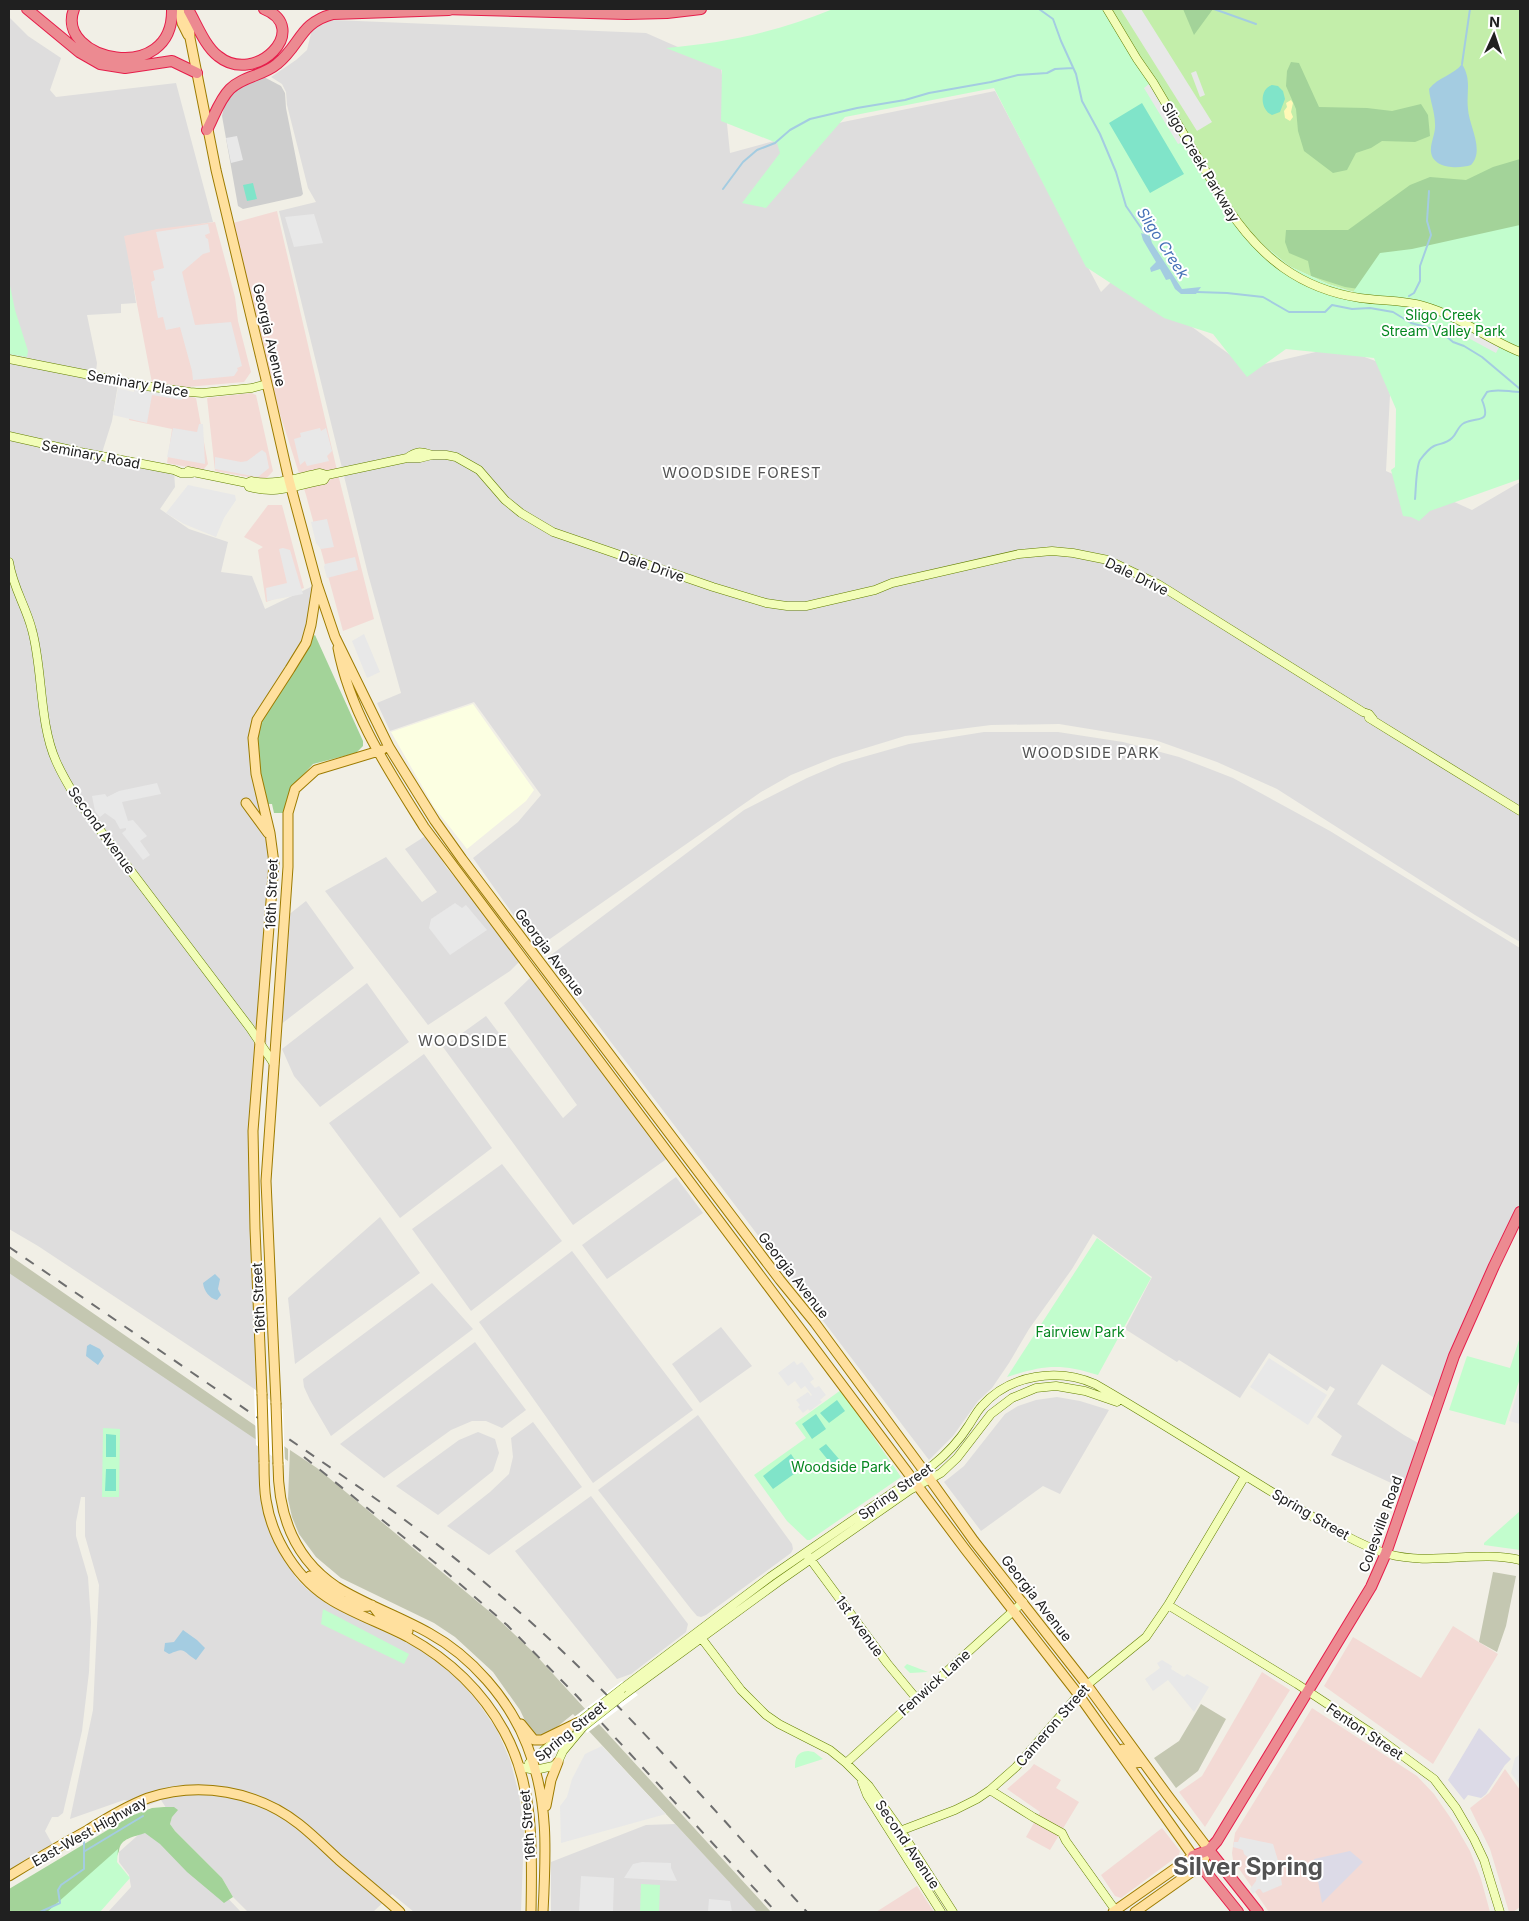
<svg xmlns="http://www.w3.org/2000/svg" width="1529" height="1921" viewBox="0 0 1529 1921" font-family="Inter,sans-serif">
	<style>
		.residential { fill: #dedddd }
		.commercial { fill: #f3dad5 }
		.education { fill: #fcffe2 }
		.religious { fill: #cecece }
		.construction { fill: #c4c7b1 }
		.grass { fill: #c3eeaa }
		.forest { fill: #a3d399 }
		.sand { fill: #fff9b7 }
		.park { fill: #c2fdcd }
		.pitch { fill: #80e4c9 }
		.parking { fill: #e8e8e8 }
		.plaza { fill: #dcdae7 }
		.water { fill: #a4cce1 }
		.pier { fill: #fff }
		.lines { fill: none; stroke-linecap: round; stroke-linejoin: round }
		.stream { stroke: #a4cce1; stroke-width: 2 }
		.secondary-casing { stroke: #627f00; stroke-width: 9 }
		.primary-casing { stroke: #9d7b00; stroke-width: 11 }
		.highway-casing { stroke: #e61d4a; stroke-width: 12 }
		.secondary { stroke: #f2fdb8; stroke-width: 8 }
		.primary { stroke: #ffe09e; stroke-width: 9 }
		.highway { stroke: #ec8a91; stroke-width: 10 }
		.rail { stroke: #6e6e6e; stroke-width: 2; stroke-dasharray: 10 10; stroke-linecap: butt }
		.secondary-bridge-casing { stroke: #627f00; stroke-width: 9; stroke-linecap: butt }
		.primary-bridge-casing { stroke: #9d7b00; stroke-width: 11; stroke-linecap: butt }
		.secondary-bridge { stroke: #f2fdb8; stroke-width: 8 }
		.primary-bridge { stroke: #ffe09e; stroke-width: 9 }
		.labels { text-anchor: middle; dominant-baseline: central; stroke-width: 4; stroke-linejoin: round; paint-order: stroke }
		.street-label { font-size: 14px; fill: #202020; stroke: #fff }
		.park-label { font-size: 14px; fill: #05871f; stroke: #fff }
		.water-label { font-size: 15px; font-style: italic; fill: #4671b7; stroke: #fff }
		.neighbourhood-label { font-size: 15px; letter-spacing: 1px; fill: #535353; stroke: #fff }
		.town-label { font-size: 24px; font-weight: bold; fill: #535353; stroke: #fff }
	</style>
	<rect width="100%" height="100%" fill="#f1efe6"/>
	<path class="residential" d="M9 17 28 36 61 58 50 90 56 97 176 83 213 222 126 236 136 303 121 304V313L87 315 97 363 95 379 118 384 112 421 101 456 174 470 175 487 160 509 189 529 228 542 221 572 252 576 265 609 317 584 311 625 253 738 271 837 265 1017 267 1039 257 1131 262 1394 38 1246 9 1229Z
		M333 20 646 33 721 66 730 153 843 122 995 91 1101 292 1111 282 1132 283 1248 368 1337 347 1381 363 1390 395 1386 471 1472 510 1520 482V942L1475 915 1277 789 1217 762 1155 740 1114 733 1059 724 991 725 905 736 833 758 791 775 761 792 537 948 473 858 518 822 541 795 474 702 390 731 377 703 401 693 368 574 279 211 316 202 308 188 287 105 286 92 282 84 271 77 296 60 307 50 312 29Z
		M984 732H1058L1123 742 1179 757 1233 778 1330 831 1520 948V1208L1436 1399 1382 1364 1357 1404 1404 1435 1420 1444 1404 1489 1331 1455 1342 1436 1317 1417 1335 1389 1330 1386 1327 1391 1269 1353 1240 1398 1179 1360 1177 1362 1125 1329 1152 1277 1093 1234 1072 1269 1029 1329 1009 1363 992 1388 978 1401 953 1436 929 1460 547 958 744 810 807 778 842 763 909 744Z
		M427 835 446 867 484 911 519 962 510 971 428 1025 325 891 386 857 422 902 437 892 405 849Z
		M306 901 354 968 280 1025 287 916Z
		M530 978 668 1158 573 1225 443 1047 486 1016 563 1118 577 1105 504 1003Z
		M367 983 409 1042 320 1107 294 1076 282 1049Z
		M424 1054 492 1148 400 1218 329 1123Z
		M502 1164 562 1241 471 1311 412 1229Z
		M676 1177 703 1213 607 1279 582 1245Z
		M380 1217 420 1273 295 1364 288 1298Z
		M572 1251 693 1410 593 1483 479 1322Z
		M9 1271 259 1440 274 1532V1543L296 1578 308 1590 327 1604 426 1652 461 1682 477 1701 497 1730 510 1760 519 1794 524 1832 521 1912H414L392 1894 373 1912H248L233 1897 222 1878 175 1831 170 1824 172 1817 161 1800 149 1805 124 1800 70 1819 93 1710 99 1585 85 1536V1497H81L76 1522V1536L88 1577 91 1622 89 1672 82 1731 63 1813 58 1817H52L45 1831 55 1849 9 1876Z
		M432 1283 473 1329 331 1436 310 1400 304 1387 303 1379Z
		M721 1327 752 1366 700 1403 672 1364Z
		M475 1342 526 1410 502 1428 486 1421H472L451 1430 384 1478 340 1444Z
		M1057 1397 1080 1401 1109 1410 1060 1494 1043 1486 981 1531 944 1482 964 1466 1005 1414 1018 1406 1036 1400Z
		M698 1415 792 1544 793 1549 791 1553 706 1615 701 1617 697 1616 691 1609 598 1490Z
		M533 1422 582 1487 489 1555 447 1526 490 1492 509 1474 513 1457 511 1438Z
		M478 1432 495 1439 499 1453 493 1471 438 1515 396 1486 459 1440Z
		M591 1496 688 1624 686 1632 631 1674 617 1679 515 1551Z
		M154 1821 241 1912H108L131 1887 129 1875 119 1862V1852Z
		M675 1824 758 1912H551V1862L646 1825Z"/>
	<path class="commercial" d="M277 211 336 466 374 619 343 631 306 495 271 386 233 223Z
		M215 222 235 297 238 321 251 372 244 382 187 387 152 383 124 236 157 229Z
		M135 387 196 398 208 464 203 470 167 463 172 429 129 420Z
		M251 393 256 395 273 471 265 480 215 471 207 398Z
		M268 505H282L304 588 266 602 258 550 263 547 244 537Z
		M1453 1626 1498 1654 1433 1764 1324 1686 1353 1637 1421 1678Z
		M1262 1672 1290 1690 1205 1827 1179 1792 1202 1776Z
		M1312 1708 1417 1776 1434 1794 1454 1823 1470 1851 1481 1879 1490 1912H1269L1233 1860 1232 1853 1235 1833Z
		M1034 1764 1061 1780 1056 1788 1079 1802 1050 1850 1026 1837 1040 1812 1007 1789 1030 1769Z
		M1505 1769 1520 1790V1907L1513 1912H1509L1490 1849 1470 1808 1489 1793Z
		M1162 1828 1180 1851 1179 1855 1121 1898 1115 1896 1101 1875Z
		M917 1886 934 1912H876Z"/>
	<path class="education" d="M473 704 534 790 526 801 467 849 434 807 391 732Z"/>
	<path class="religious" d="M264 77 281 86 285 93 286 108 303 194 301 196 243 209 238 206 222 116 224 107 235 90 242 85Z"/>
	<path class="construction" d="M9 1255 253 1424 288 1449V1461L9 1273Z
		M290 1450 317 1468 496 1617 533 1652 771 1912H757L573 1714 547 1735 542 1736 536 1735 529 1729 520 1710 493 1672 455 1637 434 1623 341 1578 316 1557 299 1534 292 1517 288 1499Z
		M1493 1572 1516 1576 1506 1626 1497 1652 1479 1642Z
		M1201 1704 1226 1719 1198 1771 1176 1788 1154 1758 1179 1741Z"/>
	<path class="grass" d="M1112 9H1520V221L1367 273 1354 292 1328 284 1289 266 1249 233 1194 148 1169 102 1129 40Z"/>
	<path class="forest" d="M1183 9H1213L1194 35Z
		M1291 62 1299 63 1319 107 1367 108 1392 111 1421 104 1428 115 1430 136 1415 142 1382 141 1371 148 1356 153 1347 170 1333 173 1304 151 1298 131 1296 109 1286 86 1287 71Z
		M1520 159 1519 213 1520 215V342L1400 295 1345 287 1311 276 1308 261 1289 253 1285 242 1286 230H1348L1410 185 1430 177 1466 180 1493 167Z
		M315 635 363 741V746L356 753 313 764 292 787 284 813H274L272 804H266L261 783 257 744 258 722 310 638Z
		M164 1807H174L178 1810 172 1817 170 1824 175 1831 222 1878 233 1897 224 1903 187 1872 160 1844 145 1833C134 1837 120 1838 119 1851L94 1912H9V1889L131 1816 152 1808Z"/>
	<path class="sand" d="M1291 100 1293 103 1291 112 1293 117 1290 121 1285 118 1284 111 1287 107 1286 103Z"/>
	<path class="park" d="M833 9H1112L1129 40 1169 102 1194 148 1249 233 1289 266 1328 284 1353 292 1380 253 1412 249 1520 225V479L1430 511 1419 521 1411 517 1403 516 1391 470 1395 467 1396 409 1374 358 1286 349 1247 377 1213 334 1164 318 1086 267 994 88 845 117 766 208 742 203 780 153 777 143 721 121 722 70 666 48C726 43 777 32 833 9Z
		M9 281 15 310 28 351 27 357 9 354Z
		M1097 1238 1151 1278 1098 1375C1060 1363 1044 1365 1007 1377Z
		M1520 1337V1378L1505 1425 1449 1410 1467 1356 1510 1368Z
		M841 1390 901 1477 810 1540H807L787 1521 754 1475 806 1438 795 1423Z
		M103 1428 120 1429 119 1497H102Z
		M1520 1511V1550L1484 1545V1543Z
		M323 1609 409 1654 404 1664 321 1624Z
		M907 1664 928 1672 910 1673 904 1667Z
		M808 1751 814 1752 823 1759 795 1768C795 1757 797 1752 808 1751Z
		M118 1849 117 1862 130 1878 100 1912H47Z
		M641 1884 660 1885 659 1912H640Z"/>
	<path class="pitch" d="M1272 85 1278 86 1283 91 1285 99 1280 112 1272 115C1260 110 1259 89 1272 85Z
		M1142 103 1184 174 1150 193 1109 123Z
		M253 183 257 199 247 201 243 185Z
		M837 1400 845 1411 829 1423 820 1413Z
		M816 1414 826 1429 812 1439 802 1424Z
		M106 1434 116 1435V1457H106Z
		M826 1444 839 1459 832 1465 819 1449Z
		M791 1454 801 1469 773 1489 763 1476Z
		M106 1469H116V1491H105Z"/>
	<path class="parking" d="M1122 9H1141L1212 122 1197 131 1121 10Z
		M1196 71 1205 95 1200 97 1191 73Z
		M1149 84 1183 142 1178 144 1144 88Z
		M237 136 243 160 231 163 226 138Z
		M314 214 323 243 294 247 285 217Z
		M208 224 210 233 205 235 206 238 208 239 210 252 203 254 182 272 195 325 231 322 242 366 237 368 238 370 234 376 193 380 192 371 180 327 166 330 163 317 158 318 151 282 155 280 153 271 164 268 156 232Z
		M1453 323 1499 347 1496 353 1450 328Z
		M135 387 182 396V400L152 395 147 423 113 415 118 388 134 392Z
		M199 424H203L205 464 167 457 173 428 197 432Z
		M320 428 321 431 326 428 332 451 327 456 329 461 307 466 305 461 300 465 294 439 301 437 300 433Z
		M262 450 266 453 269 468 258 477 215 469V457L241 462 247 461Z
		M188 485 235 495 236 500 224 518 216 537 184 524 166 513Z
		M327 519 334 547 321 549 316 543 311 522Z
		M283 548 290 550 303 594 267 601 266 588 287 583 279 549Z
		M355 557 358 570 327 578 324 567 325 564Z
		M364 634 380 672 367 678 352 641Z
		M157 783 161 794 122 802 128 821 133 820 147 836 140 841 150 855 143 860 122 833 126 830V828L120 829 115 820 105 813 100 817 95 811 92 796 105 794 107 797 119 791Z
		M455 903 462 908 466 905 487 930 450 955 429 928 431 919Z
		M1269 1358 1327 1395 1308 1425 1250 1387Z
		M794 1361 797 1365 802 1362 814 1379 810 1382 815 1388 819 1386 826 1395 820 1400 822 1402 810 1411 808 1409 803 1413 798 1407 800 1405 796 1400 808 1392 811 1396 812 1395 805 1386 801 1389 795 1381 788 1386 778 1373Z
		M1520 1382V1424L1509 1421Z
		M1162 1660 1172 1666 1171 1669 1184 1677 1187 1674 1209 1687 1194 1712 1168 1680 1153 1691 1145 1679 1160 1668 1157 1663Z
		M602 1746 666 1814 561 1843 560 1806 567 1797 572 1779 585 1754Z
		M1520 1754V1785L1511 1773 1515 1758Z
		M1240 1837 1273 1844 1279 1864 1282 1885 1263 1893 1260 1889H1258L1253 1894 1250 1889 1256 1881 1257 1872 1252 1861 1244 1854 1243 1850 1233 1847 1234 1842H1238Z
		M642 1862 671 1863V1868L677 1881 624 1878 633 1864Z
		M581 1876 614 1878 613 1912H579Z
		M709 1899 730 1901 732 1912H708Z"/>
	<path class="plaza" d="M1479 1728 1511 1759 1505 1765 1486 1794 1481 1798 1468 1795 1464 1800 1448 1780Z
		M1350 1851 1363 1862 1322 1903 1314 1859Z"/>
	<path class="water" d="M1462 64C1472 80 1466 92 1468 109 1469 126 1485 150 1471 165 1459 169 1433 169 1431 152 1430 143 1436 133 1435 124 1435 112 1430 101 1429 89 1438 77 1454 75 1462 64Z
		M1141 233 1150 236 1152 243 1182 289 1201 287 1196 294H1181L1175 289 1170 279 1166 280 1160 269 1151 272 1150 268 1156 262 1143 240Z
		M215 1274 220 1279 218 1289 221 1295 217 1300C209 1298 204 1291 203 1283Z
		M90 1344 100 1349 104 1356 98 1365 86 1356 87 1346Z
		M183 1630 197 1640 205 1648 196 1660C181 1650 186 1647 169 1654L164 1651 165 1643 174 1642Z"/>
	<path class="pier" d="M254 1389 283 1409 285 1465 256 1445Z
		M622 1681 638 1695 587 1733 574 1717Z"/>
	<g class="lines">
		<path class="stream" d="M1039 9 1053 19 1061 41 1076 74 1082 101 1100 134 1116 172 1126 206 1146 235
			M1214 9 1256 24
			M1462 64 1470 9
			M723 189 743 162 757 150 775 143 790 130 810 119 857 108 905 100 929 93 991 82 1018 75 1047 73 1055 69 1073 68
			M1197 292 1227 293 1263 297 1289 312H1325L1332 305 1352 309 1370 308 1393 312 1411 323 1440 331 1453 342 1464 346 1482 357 1520 389
			M1409 296 1414 293 1420 281V266L1431 235 1427 221 1429 191
			M1415 499C1416 489 1416 467 1420 460 1423 456 1430 448 1434 446 1441 443 1446 444 1452 438 1457 434 1457 427 1464 423 1477 416 1492 425 1482 400L1487 392C1497 388 1509 392 1520 392
			M85 1851 143 1816
			M40 1912 60 1903 58 1890 61 1885 84 1869V1842"/>
		<defs>
			<path id="secondary" d="M1107 9 1137 59 1153 82 1227 207C1260 257 1300 289 1360 298 1381 301 1404 300 1424 306 1459 316 1487 339 1520 352
				M9 359 145 386 190 392 202 393 252 388 267 384
				M9 436 80 452 174 470 181 473H192
				M407 458C416 451 420 451 432 455
				M188 471 247 483 251 481C275 486 296 478 320 473L327 475
				M247 483 249 487C277 495 296 485 324 480L327 475 407 458H420L432 455H446L456 457 479 470 505 500 521 513 553 532 713 587 766 603 787 606H806L875 590 892 583 1019 554 1052 551 1073 553 1108 560 1158 584 1363 712 1369 714 1373 719
				M9 562C13 588 26 606 32 630 43 670 39 723 56 761 62 775 70 788 78 801L250 1028 274 1064
				M1369 718 1520 811
				M808 1556 887 1663 916 1698
				M1168 1605 1297 1684 1376 1736 1434 1779 1456 1808 1474 1839 1484 1860 1500 1912
				M699 1635 741 1690 766 1715 779 1724 830 1750 846 1763 869 1786 901 1831 953 1912
				M623 1688 770 1577 933 1465C948 1453 959 1441 969 1425 973 1419 977 1411 982 1406 1010 1374 1058 1368 1095 1384 1161 1422 1225 1464 1290 1503 1320 1521 1355 1544 1388 1554 1432 1566 1477 1550 1520 1560
				M622 1696 778 1582 910 1490 941 1473 957 1458 991 1414 1012 1398 1036 1388 1056 1386 1085 1391 1117 1402
				M529 1763 569 1729
				M846 1763 1023 1602
				M520 1767 535 1770 553 1766 558 1762 563 1751 583 1727
				M862 1782 867 1795 941 1912
				M990 1790 1033 1817 1062 1833 1066 1841 1116 1911
				M892 1834 955 1810 977 1799 990 1790 1016 1767 1087 1685 1146 1637 1168 1605 1245 1476"/>
			<path id="primary" d="M179 9 182 23 188 35
				M189 11 190 38 216 170 269 392 289 480 317 584 335 637 389 747 435 821 462 859 780 1280 815 1323 924 1471 974 1541 1087 1685 1168 1796 1209 1850 1200 1866 1135 1912
				M338 648C350 713 389 771 424 827L965 1549 1078 1694 1193 1856 1113 1912
				M246 803 268 833
				M262 1394 255 1229 253 1131 274 863 270 833 256 774 253 738 257 720 290 669 306 643 311 625 317 587
				M276 1403 266 1181 288 867V813L295 789 316 770 382 750
				M264 1462C264 1475 264 1488 266 1500 272 1539 298 1581 333 1601 357 1615 383 1624 408 1637 448 1659 482 1691 504 1731 535 1787 532 1851 531 1912
				M278 1464C278 1514 293 1558 337 1587 366 1605 399 1616 429 1633 471 1656 509 1699 527 1745 549 1800 546 1854 543 1912
				M310 1576C326 1589 350 1613 372 1605
				M372 1605 383 1619 408 1631
				M521 1724 534 1740H542L579 1722
				M1123 1749 1135 1763 1143 1762
				M546 1806 551 1780 558 1762
				M9 1876C35 1860 61 1845 88 1830 107 1818 127 1806 148 1798 199 1781 257 1791 299 1824 313 1835 326 1848 339 1860 359 1877 380 1894 400 1912"/>
			<path id="highway" d="M27 9 79 52 100 64 125 68 172 61 197 73
				M74 9C54 60 174 87 172 9
				M443 9 627 14 667 13 701 9
				M189 11C197 25 205 46 218 56 256 87 312 28 264 9
				M207 130C214 117 219 100 230 89 243 76 263 76 277 64 301 45 299 23 333 14L449 10
				M1209 1850 1258 1912
				M1238 1912 1193 1856 1209 1850 1217 1841 1371 1587 1386 1553 1454 1356 1494 1266 1520 1212"/>
		</defs>
		<use href="#secondary" class="secondary-casing"/>
		<use href="#primary" class="primary-casing"/>
		<use href="#highway" class="highway-casing"/>
		<use href="#secondary" class="secondary"/>
		<use href="#primary" class="primary"/>
		<use href="#highway" class="highway"/>
		<path class="rail" d="M9 1247 369 1494C448 1550 523 1611 592 1680 666 1754 736 1834 807 1912
			M304 1457 438 1565 507 1625 575 1694 776 1912"/>
		<defs>
			<path id="secondary-bridge" d="M579 1722 623 1688
				M583 1727 622 1696"/>
			<path id="primary-bridge" d="M262 1394 264 1462
				M276 1403 278 1464"/>
		</defs>
		<use href="#secondary-bridge" class="secondary-bridge-casing"/>
		<use href="#primary-bridge" class="primary-bridge-casing"/>
		<use href="#secondary-bridge" class="secondary-bridge"/>
		<use href="#primary-bridge" class="primary-bridge"/>
	</g>
	<g class="labels">
		<g class="street-label">
			<text transform="translate(1201 162) rotate(59)">Sligo Creek Parkway</text>
			<text transform="translate(270 335) rotate(77)">Georgia Avenue</text>
			<text transform="translate(138 383) rotate(10)">Seminary Place</text>
			<text transform="translate(91 454) rotate(11)">Seminary Road</text>
			<text transform="translate(652 566) rotate(19)">Dale Drive</text>
			<text transform="translate(1137 576) rotate(26)">Dale Drive</text>
			<text transform="translate(102 830) rotate(54)">Second Avenue</text>
			<text transform="translate(271 894) rotate(-88)">16th Street</text>
			<text transform="translate(550 952) rotate(53)">Georgia Avenue</text>
			<text transform="translate(794 1275) rotate(52)">Georgia Avenue</text>
			<text transform="translate(258 1298) rotate(-93)">16th Street</text>
			<text transform="translate(895 1491) rotate(-35)">Spring Street</text>
			<text transform="translate(1311 1514) rotate(30)">Spring Street</text>
			<text transform="translate(1380 1524) rotate(-70)">Colesville Road</text>
			<text transform="translate(1037 1598) rotate(52)">Georgia Avenue</text>
			<text transform="translate(860 1626) rotate(54)">1st Avenue</text>
			<text transform="translate(934 1682) rotate(-42)">Fenwick Lane</text>
			<text transform="translate(1052 1725) rotate(-49)">Cameron Street</text>
			<text transform="translate(570 1731) rotate(-39)">Spring Street</text>
			<text transform="translate(1365 1731) rotate(34)">Fenton Street</text>
			<text transform="translate(527 1825) rotate(-95)">16th Street</text>
			<text transform="translate(89 1831) rotate(-29)">East-West Highway</text>
			<text transform="translate(908 1844) rotate(56)">Second Avenue</text>
		</g>
		<g class="park-label">
			<text x="1443" y="314">Sligo Creek<tspan x="1443" dy="16">Stream Valley Park</tspan></text>
			<text x="1080" y="1331">Fairview Park</text>
			<text x="841" y="1466">Woodside Park</text>
		</g>
		<g class="water-label">
			<text transform="translate(1163 243) rotate(57)">Sligo Creek</text>
		</g>
		<g class="neighbourhood-label">
			<text x="742" y="472">WOODSIDE FOREST</text>
			<text x="1091" y="752">WOODSIDE PARK</text>
			<text x="463" y="1040">WOODSIDE</text>
		</g>
		<g class="town-label">
			<text x="1248" y="1866">Silver Spring</text>
		</g>
	</g>
	<rect width="1529" height="1921" fill="none" stroke="#202020" stroke-width="20"/>
	<g transform="translate(1494 35) rotate(3)" stroke="#ffffff" stroke-width="4" paint-order="stroke">
	<path d="M0-4L9 19L0 12L-9 19Z" fill="#202020"/>
	<text y="-8" font-size="14" font-weight="bold" text-anchor="middle" fill="#202020">N</text>
	</g>
</svg>
